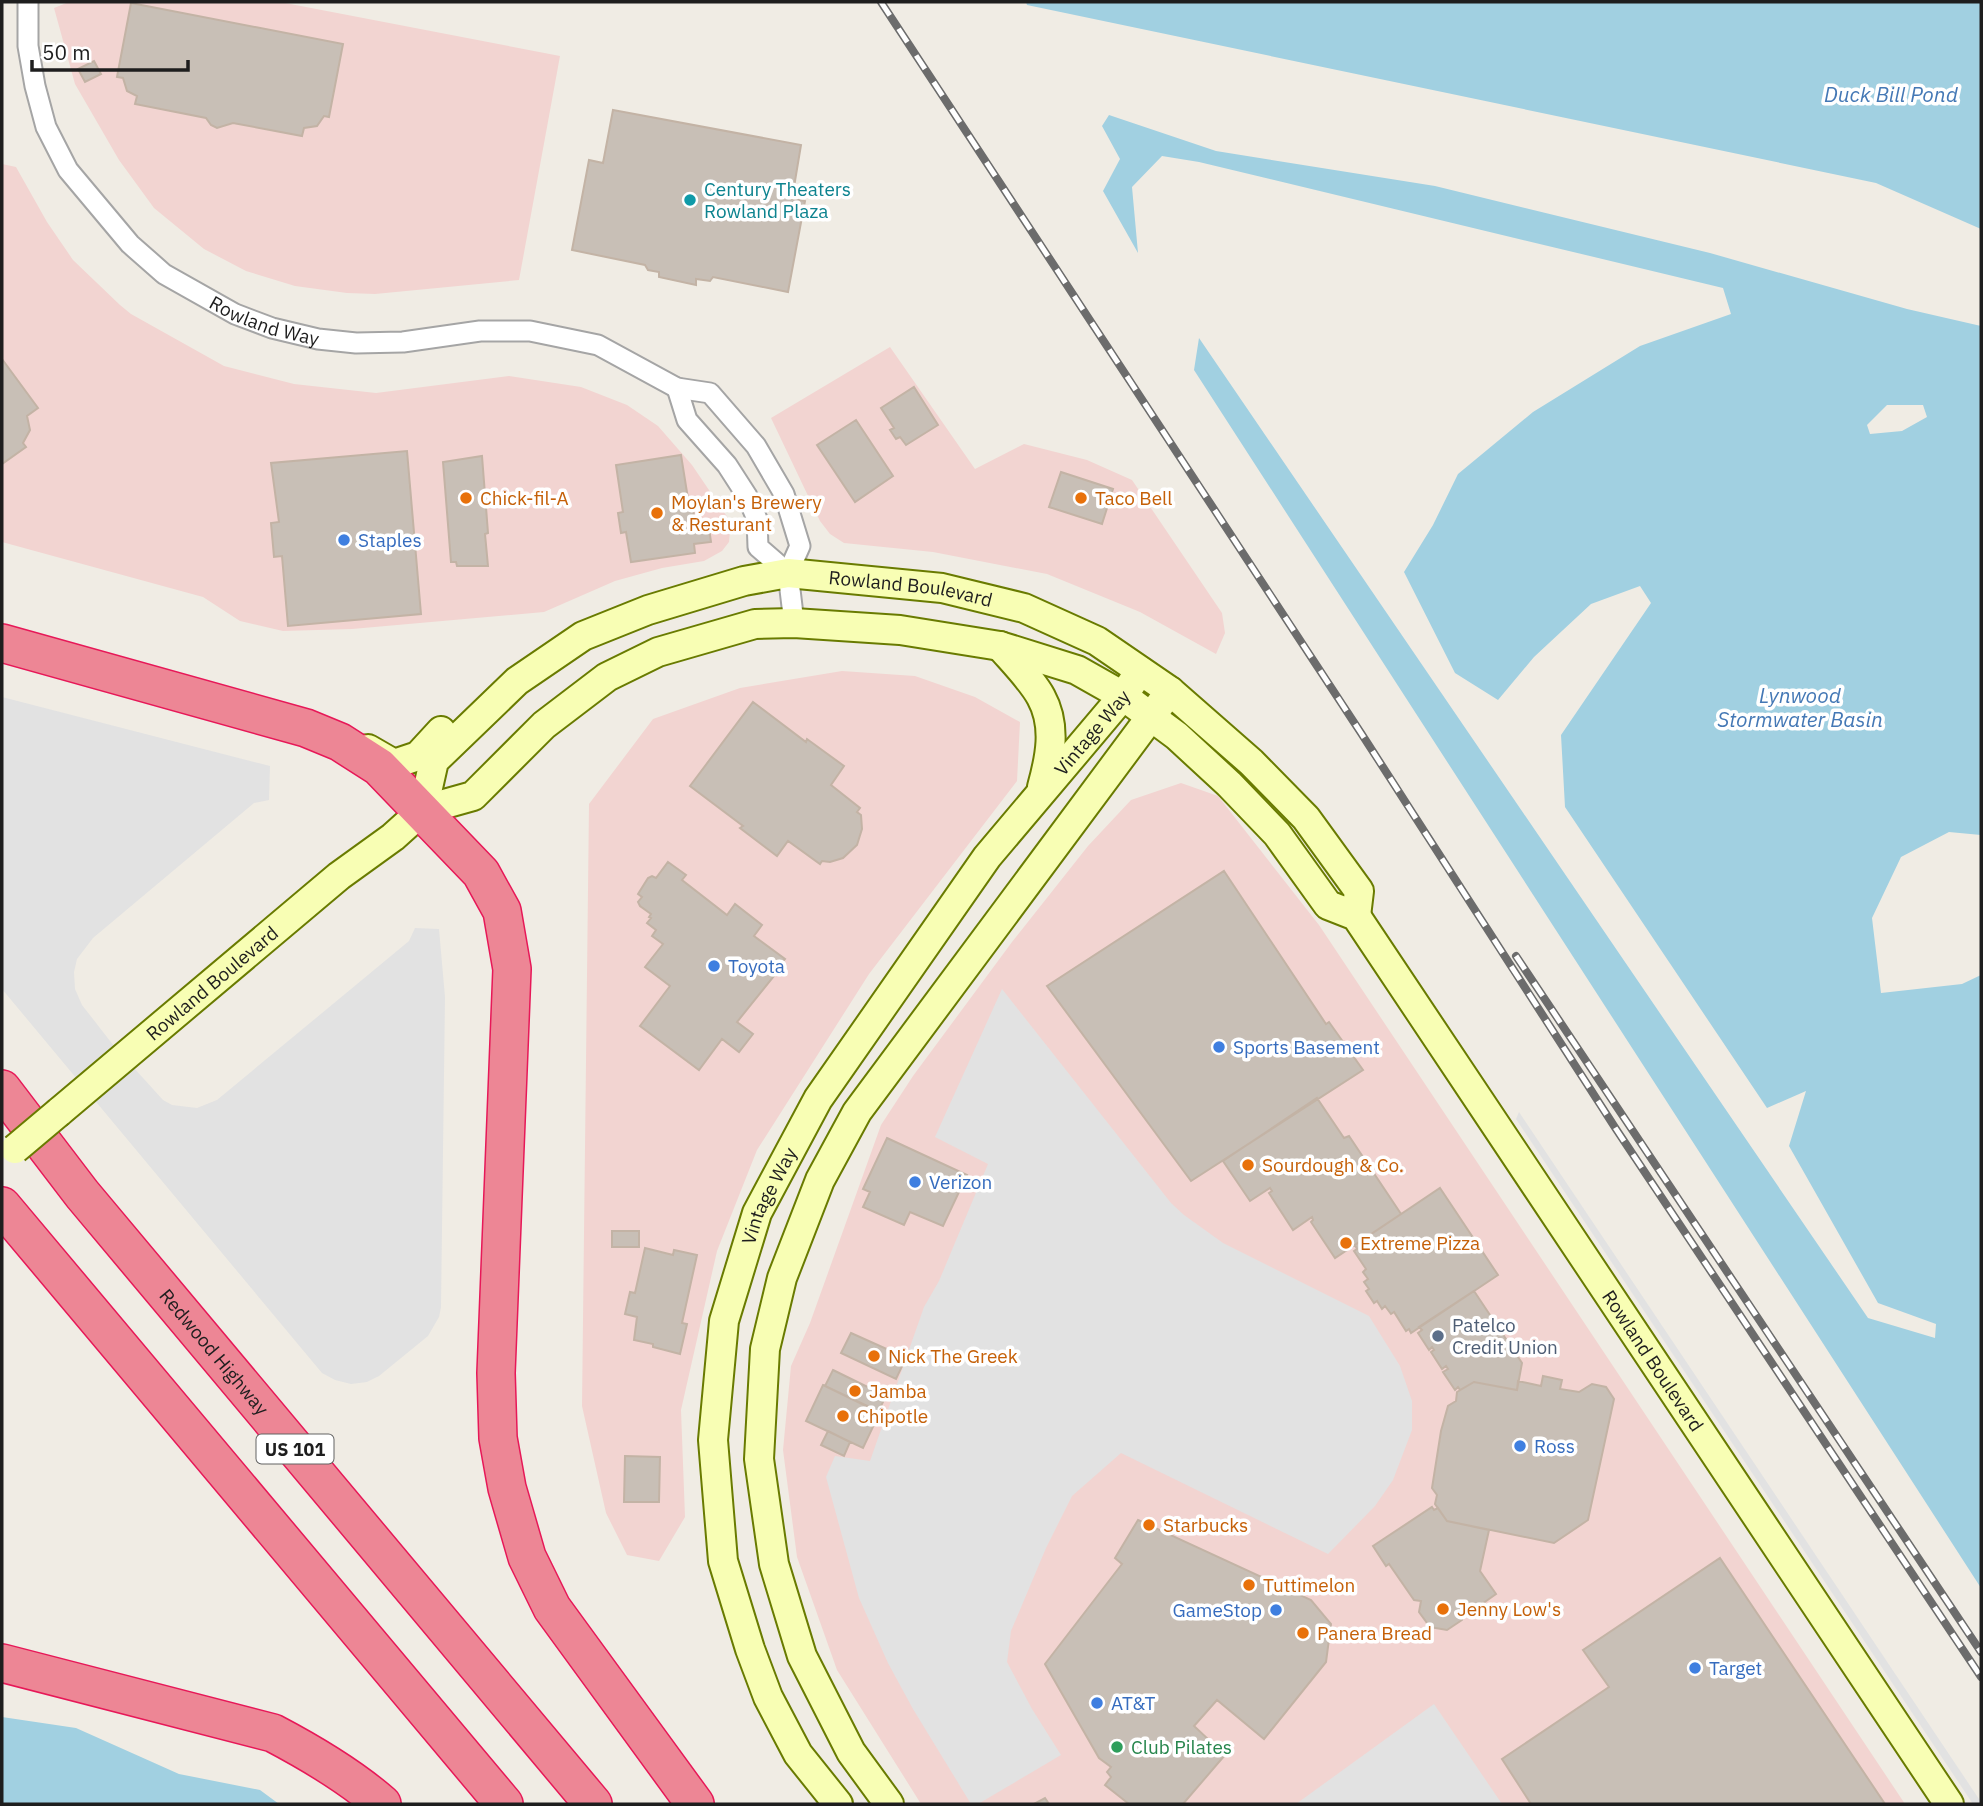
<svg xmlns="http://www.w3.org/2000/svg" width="1983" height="1806" viewBox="0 0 1983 1806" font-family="'IBM Plex Sans',sans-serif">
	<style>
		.commercial { fill: #f2d4d1 }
		.parking { fill: #e2e2e2 }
		.water { fill: #a1d0e1; fill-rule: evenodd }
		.building { fill: #c8bfb6; stroke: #c3b3a5; stroke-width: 2 }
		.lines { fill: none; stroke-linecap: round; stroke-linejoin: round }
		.street-casing { stroke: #a5a5a5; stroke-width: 23 }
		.secondary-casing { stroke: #697b00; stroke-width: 32 }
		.highway-casing { stroke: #e71858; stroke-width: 40 }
		.street { stroke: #fff; stroke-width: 19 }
		.secondary { stroke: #f8feb4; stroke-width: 28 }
		.highway { stroke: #ed8695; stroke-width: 37 }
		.rail-casing { stroke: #6c6c6c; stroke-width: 8 }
		.rail { stroke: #fff; stroke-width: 5; stroke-dasharray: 16; stroke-linecap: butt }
		.secondary-bridge-casing { stroke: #697b00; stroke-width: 32; stroke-linecap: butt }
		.secondary-bridge { stroke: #f8feb4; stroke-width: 28 }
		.culture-dot { fill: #0f9aa8; stroke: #fff; stroke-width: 2.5 }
		.food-dot { fill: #e8710a; stroke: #fff; stroke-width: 2.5 }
		.shop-dot { fill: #3f7fe0; stroke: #fff; stroke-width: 2.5 }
		.service-dot { fill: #5c6f8a; stroke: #fff; stroke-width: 2.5 }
		.leisure-dot { fill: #2e9e5b; stroke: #fff; stroke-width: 2.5 }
		.labels { text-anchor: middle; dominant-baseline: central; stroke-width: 7; stroke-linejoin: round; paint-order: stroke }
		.shield { fill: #fff; stroke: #626262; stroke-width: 2 }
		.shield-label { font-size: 18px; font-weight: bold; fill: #1e1e1e }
		.culture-label { font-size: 19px; fill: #0d838f; stroke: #fff; text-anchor: start }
		.street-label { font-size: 19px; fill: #1e1e1e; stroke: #fff }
		.food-label { font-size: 19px; fill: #c56008; stroke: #fff; text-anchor: start }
		.shop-label { font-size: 19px; fill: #366cbe; stroke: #fff; text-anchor: start }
		.service-label { font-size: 19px; fill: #4e5e75; stroke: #fff; text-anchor: start }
		.leisure-label { font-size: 19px; fill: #27864d; stroke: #fff; text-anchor: start }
		.water-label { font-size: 21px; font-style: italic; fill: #4478b5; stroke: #fff }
	</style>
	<rect width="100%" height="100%" fill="#f0ece4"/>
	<path class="commercial" d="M69 2H280L560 56 519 280 375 294 347 293 295 286 246 271 204 249 154 208 119 160 75 84 54 8Z
		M2 164 16 167 47 222 73 260 120 305 131 314 224 366 294 384 376 393 509 376 581 387 627 405 658 426 692 465 728 518 730 531 729 542 722 551 704 561 662 568 615 581 544 612 352 629 283 631 240 621 203 597 2 542Z
		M890 347 975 469 1024 444 1087 460 1132 480 1222 613 1225 633 1216 654 1140 612 1047 574 933 552 844 543 830 534 820 521 771 418Z
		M842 671 915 676 975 697 1020 722 1017 781 869 974 757 1150 717 1251 681 1410 685 1517 659 1561 627 1555 606 1513 582 1406 589 804 653 719 740 688Z
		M1181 783 1218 796 1319 925 1905 1804H921L837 1670 797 1557 783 1450 791 1366 810 1323 881 1125 913 1076 1012 942 1088 846 1131 800Z"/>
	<path class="parking" d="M2 697 270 766 269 800 254 803 93 938 77 959 74 972 75 989 82 1005 114 1046 163 1100 172 1105 197 1108 217 1100 409 941 415 928 439 929 445 997 441 1307 439 1317 428 1336 379 1376 367 1382 351 1384 335 1380 322 1373 2 989Z
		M1002 989 1171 1203 1184 1215 1223 1243 1369 1316 1400 1366 1412 1401V1430L1393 1480 1375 1506 1328 1554 1121 1453 1072 1496 1046 1548 1011 1631 1007 1662 1032 1709 1061 1755 978 1804H971L913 1709 888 1663 859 1598 826 1477 835 1456 870 1461 924 1307 939 1281 988 1164 935 1137Z
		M1519 1112 1981 1802V1804H1973L1516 1119Z
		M1434 1704 1502 1804H1296Z"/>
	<path class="water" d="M1026 2H1981V229L1876 183 1027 5Z
		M1109 115 1216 151 1435 186 1710 253 1907 309 1981 326V835L1949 832 1901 857 1872 918 1881 993 1962 984 1981 975V1588L1194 370 1199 338 1868 1318 1935 1338 1936 1324 1878 1303 1789 1146 1806 1091 1767 1108 1565 807 1561 735 1651 603 1640 586 1591 604 1534 657 1498 700 1455 673 1404 572 1433 525 1458 474 1533 412 1640 346 1731 314 1723 288 1199 162 1162 156 1132 187 1138 253 1103 191 1120 159 1102 126ZM1887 405H1923L1927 417 1902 431 1870 434 1867 425Z
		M2 1717 76 1728 179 1774 260 1790 279 1804H2Z"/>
	<path class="building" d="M131 3 343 44 329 117 324 116 317 126 304 128 302 136 233 123 217 128 211 125 206 118 135 104 137 96 127 91 123 78 117 77Z
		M94 61 101 74 85 82 78 69Z
		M613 110 801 145 792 199 805 201 788 292 713 277 710 281 696 279V285L659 277V272L648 270 645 265 572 250 589 160 603 163Z
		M2 359 38 408 27 416 30 430 23 443 26 447 2 464Z
		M914 387 938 425 906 445 900 437 896 439 890 430 894 428 881 408Z
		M856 420 893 476 855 502 817 445Z
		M407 451 421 614 288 626 282 556 274 557 271 523 279 522 271 463Z
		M681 455 689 505 692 504 695 521H691L692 523 708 521 711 542 694 544 695 553 631 562 626 532 621 533 618 513 623 512 616 465Z
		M482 456 488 533 485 534 488 566H457L456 562H451L443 462Z
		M1061 472 1113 489 1102 524 1049 507Z
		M753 702 806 742 807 739 844 766 831 785 860 808 857 812 861 815 862 829 857 845 843 858 830 862 822 861 820 864 788 841 777 856 740 828 743 826 690 786Z
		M668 862 686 875 682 880 727 915 735 904 762 925 754 936 785 959 780 965 782 966 737 1022 753 1034 739 1052 722 1039 699 1070 640 1026 670 986 645 967 663 944 652 936 656 930 647 923 651 918 649 917 651 914 640 906 638 902 642 897 638 894 648 878 652 876 656 878Z
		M1224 871 1326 1024 1329 1022 1363 1070 1191 1181 1047 986Z
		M1317 1098 1344 1138 1349 1136 1401 1214 1335 1258 1311 1222 1313 1220 1312 1217 1293 1230 1269 1193 1272 1191 1270 1188 1250 1201 1223 1161Z
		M887 1138 967 1175 943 1226 910 1212 904 1225 863 1207 870 1192 863 1189Z
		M1440 1188 1498 1275 1411 1333 1409 1329 1406 1331 1394 1312 1391 1314 1385 1306 1382 1309 1377 1301 1374 1303 1366 1291 1369 1289 1364 1282 1368 1279 1363 1272 1366 1269 1354 1251 1357 1249 1355 1245Z
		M612 1231H639V1247H612Z
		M645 1248 673 1255 674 1250 697 1255 682 1323 687 1324 680 1354 653 1347V1344L634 1340 637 1317 625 1314 630 1292 635 1293Z
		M1474 1291 1522 1363 1517 1390 1474 1382 1460 1390 1458 1387 1455 1390 1443 1372 1448 1369 1446 1366 1442 1369 1431 1352 1434 1350 1432 1347 1429 1350 1418 1333 1422 1330 1419 1327Z
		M851 1333 900 1355 899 1357 905 1360 896 1379 841 1353Z
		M833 1370 886 1396 878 1412 825 1386Z
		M1543 1376 1562 1380 1560 1389 1579 1392 1592 1384 1606 1387 1614 1399 1588 1520 1554 1543 1447 1521 1435 1504 1437 1495 1432 1488 1441 1431 1448 1406 1456 1401 1457 1392 1474 1382 1517 1390 1518 1381 1541 1386Z
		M823 1385 880 1412 863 1448 806 1421Z
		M828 1431 850 1442 844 1456 821 1445Z
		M625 1456 660 1457 659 1502H624Z
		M1432 1507 1434 1510 1438 1508 1447 1521 1489 1530 1480 1571 1496 1594 1472 1611 1464 1610 1462 1620 1447 1630 1430 1627 1419 1612 1421 1601 1414 1600 1389 1564 1386 1566 1373 1546Z
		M1138 1520 1311 1600 1331 1624 1326 1662 1264 1739 1217 1700 1194 1726 1225 1755 1183 1804H1129L1105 1785 1111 1777 1107 1772 1111 1767 1099 1758 1045 1664 1122 1564 1115 1558Z
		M1720 1558 1885 1804H1531L1502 1759 1609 1687 1583 1650Z
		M1045 1798 1049 1804H1034Z"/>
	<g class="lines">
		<defs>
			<g id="street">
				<path id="s1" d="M28 2V46L35 86 46 127 68 170 130 244 164 274 235 314 272 328 318 339 356 343 403 342 480 331H530L598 345 677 388 710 393 756 446 784 494 800 546 788 573 794 623"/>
				<path d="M677 388 687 420 727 465 747 496 757 519 758 547 788 573"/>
			</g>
			<g id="secondary">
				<path d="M1000 646C1013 661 1032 680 1041 697 1057 726 1050 758 1042 787"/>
				<path d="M368 749 394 764 418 756 441 731"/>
				<path id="s2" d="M423 810 434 761 517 681 583 636 648 610 744 581 788 573 942 588 1024 608 1097 641 1170 691 1251 762 1306 818 1359 891 1356 916"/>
				<path id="s3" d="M59 1112 339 876 393 837 423 810 473 796 544 725 607 677 658 652 755 624 794 623 900 630 1000 646 1077 670 1123 696 1177 736 1229 784 1277 834 1328 905 1356 916 1949 1804"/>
				<path id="s4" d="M838 1804 798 1754 768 1697 750 1649 723 1561 713 1440 724 1321 757 1213 818 1099 987 857 1123 696 1140 671"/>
				<path d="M889 1804 851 1752 802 1656 774 1564 759 1459 765 1349 782 1278 820 1180 857 1112 1170 691"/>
			</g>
			<g id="highway">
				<path d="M2 643 306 728 340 742 379 767 481 873 502 911 512 969 496 1373 498 1438 507 1488 527 1557 552 1608 695 1804"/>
				<path id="s5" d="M2 1089 82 1194 593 1804"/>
				<path d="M2 1206 504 1804"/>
				<path d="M2 1663 273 1733C311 1753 349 1775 382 1804"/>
			</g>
		</defs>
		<use href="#street" class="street-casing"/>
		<use href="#secondary" class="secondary-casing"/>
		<use href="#highway" class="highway-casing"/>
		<use href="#street" class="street"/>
		<use href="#secondary" class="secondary"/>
		<use href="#highway" class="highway"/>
		<defs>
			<path id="rail" d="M881 2 1361 733 1616 1129 1981 1677
				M1516 956 1981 1652"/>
		</defs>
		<use href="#rail" class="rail-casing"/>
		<use href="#rail" class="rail"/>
		<defs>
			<path id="secondary-bridge" d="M15 1149 59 1112"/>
		</defs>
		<use href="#secondary-bridge" class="secondary-bridge-casing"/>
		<use href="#secondary-bridge" class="secondary-bridge"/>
	</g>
	<circle class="culture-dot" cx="690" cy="200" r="7"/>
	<g class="food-dot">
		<circle cx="466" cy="498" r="7"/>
		<circle cx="1081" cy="498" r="7"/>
		<circle cx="657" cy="513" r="7"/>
		<circle cx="1248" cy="1165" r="7"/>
		<circle cx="1346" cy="1243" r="7"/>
		<circle cx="874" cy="1356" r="7"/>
		<circle cx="855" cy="1391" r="7"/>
		<circle cx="843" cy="1416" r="7"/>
		<circle cx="1149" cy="1525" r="7"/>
		<circle cx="1249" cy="1585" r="7"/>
		<circle cx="1443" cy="1609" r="7"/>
		<circle cx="1303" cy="1633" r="7"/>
	</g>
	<g class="shop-dot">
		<circle cx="344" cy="540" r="7"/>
		<circle cx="714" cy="966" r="7"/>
		<circle cx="1219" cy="1047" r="7"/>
		<circle cx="915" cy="1182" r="7"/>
		<circle cx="1520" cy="1446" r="7"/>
		<circle cx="1276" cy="1610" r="7"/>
		<circle cx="1695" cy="1668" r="7"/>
		<circle cx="1097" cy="1703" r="7"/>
	</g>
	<circle class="service-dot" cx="1438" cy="1336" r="7"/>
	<circle class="leisure-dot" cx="1117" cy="1747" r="7"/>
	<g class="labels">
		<rect class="shield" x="256.5" y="1434.5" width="77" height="29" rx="5"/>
		<g class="shield-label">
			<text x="295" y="1449">US 101</text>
		</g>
		<g class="culture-label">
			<text x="704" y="189">Century Theaters<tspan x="704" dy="22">Rowland Plaza</tspan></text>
		</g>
		<g class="street-label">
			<text stroke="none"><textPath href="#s1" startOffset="429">Rowland Way</textPath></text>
			<text stroke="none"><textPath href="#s2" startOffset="584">Rowland Boulevard</textPath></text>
			<text stroke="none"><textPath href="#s4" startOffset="1213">Vintage Way</textPath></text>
			<text stroke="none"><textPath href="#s3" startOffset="200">Rowland Boulevard</textPath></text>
			<text stroke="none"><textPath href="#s4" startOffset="646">Vintage Way</textPath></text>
			<text stroke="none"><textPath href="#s5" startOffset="338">Redwood Highway</textPath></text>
			<text stroke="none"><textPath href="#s3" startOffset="2102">Rowland Boulevard</textPath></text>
		</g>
		<g class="food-label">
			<text x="480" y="498">Chick-fil-A</text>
			<text x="1095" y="498">Taco Bell</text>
			<text x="671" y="502">Moylan's Brewery<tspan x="671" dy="22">&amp; Resturant</tspan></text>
			<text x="1262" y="1165">Sourdough &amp; Co.</text>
			<text x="1360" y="1243">Extreme Pizza</text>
			<text x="888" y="1356">Nick The Greek</text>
			<text x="869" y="1391">Jamba</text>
			<text x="857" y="1416">Chipotle</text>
			<text x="1163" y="1525">Starbucks</text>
			<text x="1263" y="1585">Tuttimelon</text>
			<text x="1457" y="1609">Jenny Low's</text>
			<text x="1317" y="1633">Panera Bread</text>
		</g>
		<g class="shop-label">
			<text x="358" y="540">Staples</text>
			<text x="728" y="966">Toyota</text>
			<text x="1233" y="1047">Sports Basement</text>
			<text x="929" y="1182">Verizon</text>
			<text x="1534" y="1446">Ross</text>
			<text x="1262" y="1610" text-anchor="end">GameStop</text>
			<text x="1709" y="1668">Target</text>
			<text x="1111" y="1703">AT&amp;T</text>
		</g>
		<g class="service-label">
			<text x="1452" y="1325">Patelco<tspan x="1452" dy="22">Credit Union</tspan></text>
		</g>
		<g class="leisure-label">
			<text x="1131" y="1747">Club Pilates</text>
		</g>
		<g class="water-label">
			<text x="1891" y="94">Duck Bill Pond</text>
			<text x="1800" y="695">Lynwood<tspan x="1800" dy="24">Stormwater Basin</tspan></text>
		</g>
	</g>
	<rect width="1983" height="1806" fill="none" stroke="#1e1e1e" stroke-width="7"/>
	<path d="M32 60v10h156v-10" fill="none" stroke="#1e1e1e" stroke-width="3.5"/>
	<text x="42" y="60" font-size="21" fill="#1e1e1e" stroke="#ffffff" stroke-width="5" paint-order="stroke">50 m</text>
</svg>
